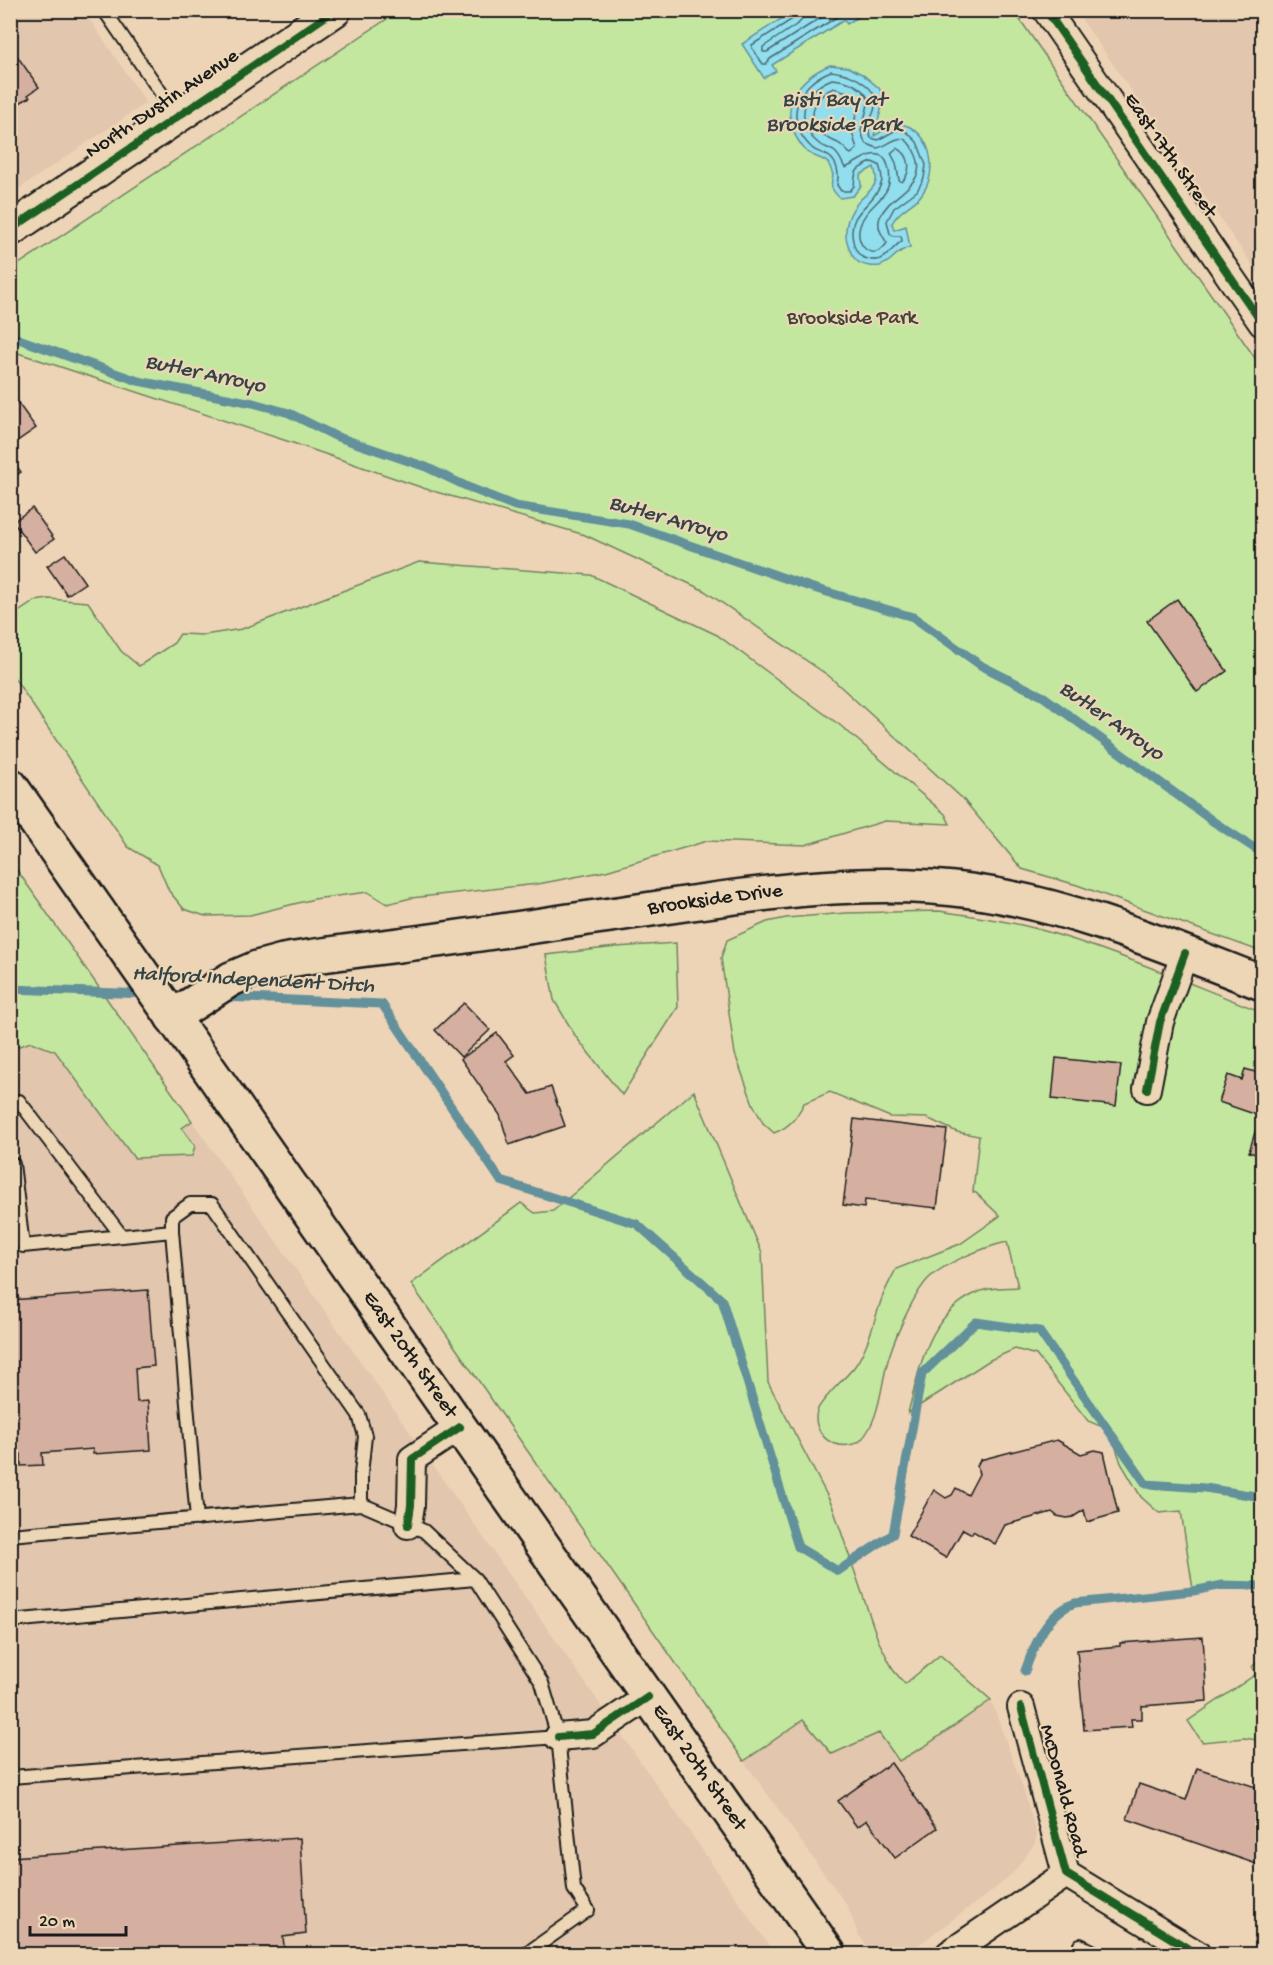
<svg xmlns="http://www.w3.org/2000/svg" width="1273" height="1965" viewBox="0 0 1273 1965" font-family="'Gochi Hand',sans-serif">
	<style>
		.built { fill: #e2c6ad }
		.green { fill: #c4e7a0; stroke: #70825e; stroke-width: 1.5 }
		.water { fill: #91deef; stroke: #62909b; stroke-width: 1.5 }
		.lines { fill: none; stroke-linecap: round; stroke-linejoin: round }
		.shore { stroke: #4b6a70; stroke-width: 1.5 }
		.stream { stroke: #62909b; stroke-width: 9 }
		.building { fill: #d5b0a1; stroke: #1c1c1c; stroke-width: 1.5 }
		.service-casing { stroke: #1c1c1c; stroke-width: 16 }
		.minor-casing { stroke: #1c1c1c; stroke-width: 30 }
		.tertiary-casing { stroke: #1c1c1c; stroke-width: 36 }
		.secondary-casing { stroke: #1c1c1c; stroke-width: 38 }
		.service { stroke: #ecd6b5; stroke-width: 12 }
		.minor { stroke: #ecd6b5; stroke-width: 26 }
		.tertiary { stroke: #ecd6b5; stroke-width: 32 }
		.secondary { stroke: #ecd6b5; stroke-width: 33 }
		.cycleway-casing { stroke: #ecd6b5; stroke-width: 11 }
		.cycleway { stroke: #1b5e20; stroke-width: 8 }
		.labels { text-anchor: middle; dominant-baseline: central; stroke-width: 4.5; stroke-linejoin: round; paint-order: stroke }
		.street-label { font-size: 21px; fill: #1c1c1c; stroke: #ecd6b5 }
		.park-label { font-size: 21px; fill: #3e4536; stroke: #ecd6b5 }
		.water-label { font-size: 22px; font-style: italic; fill: #334346; stroke: #ecd6b5 }
	</style>
	<rect width="100%" height="100%" fill="#eed4b6"/>
	<filter id="ink" filterUnits="userSpaceOnUse"><feTurbulence type="fractalNoise" baseFrequency=".0167" numOctaves="2"/><feDisplacementMap in="SourceGraphic" scale="12" xChannelSelector="R" yChannelSelector="G"/><feConvolveMatrix kernelMatrix="1 2 1 2 8 2 1 2 1" color-interpolation-filters="sRGB"/></filter>
	<g filter="url(#ink)">
		<path class="built" d="M11 11H84L146 103 11 194Z
			M1076 11H1262V279Z
			M31 1042 54 1050 134 1158 195 1146 182 1128 192 1121 775 1954H11L10 1049Z
			M991 1700 1024 1791 1037 1835 1035 1843 1013 1873 993 1890 906 1954H873L858 1934 848 1907 744 1761 803 1720 832 1754 879 1733 925 1746Z"/>
		<path class="green" d="M399 11H1014L1262 368V952L1077 885 1022 869 963 799 829 676 703 590 585 535 426 489 293 443 12 351 10 348V270Z
			M419 562 591 575 717 635 841 726 945 814 950 824 885 821 805 845 707 841 606 871 538 884 411 898 387 904 368 892 314 899 250 915 205 916 184 909 169 891 158 865 128 847 11 673V617L35 601 49 599 88 602 121 651 139 666 174 643 180 634 204 635 242 629Z
			M10 860 192 1121 182 1128 195 1146 192 1156 134 1158 55 1051 31 1042 11 1049Z
			M939 911C971 916 1003 920 1034 928 1112 949 1187 983 1262 1012V1589H1193L1181 1511 1159 1513 1141 1497 1121 1463 1110 1430 1088 1421 1036 1355 1015 1349 990 1360 908 1413C921 1364 928 1312 981 1291 991 1287 1007 1288 1018 1287L1007 1242C985 1247 946 1262 929 1278 913 1294 891 1345 886 1368 881 1389 878 1423 861 1440 856 1445 845 1446 839 1445 823 1442 813 1426 817 1411 821 1399 847 1377 855 1366 869 1346 874 1320 882 1298 886 1288 891 1279 896 1269L960 1244 1000 1216 976 1193 973 1192 979 1136 957 1132 927 1118 890 1117 830 1092 804 1103C797 1117 790 1127 774 1133L763 1123 753 1104 735 1054 721 958 727 940 767 922 786 918 846 913Z
			M676 943 678 1007 622 1095 576 1037 554 1000 546 955 616 947Z
			M694 1091 762 1253 768 1382 832 1505 878 1640 894 1671 905 1684 940 1655 991 1700 925 1746 899 1761 879 1733 832 1754 803 1720 744 1761 411 1284 521 1203 535 1213 553 1211Z
			M1262 1652V1731H1260L1256 1740 1245 1738 1202 1742 1188 1721 1256 1674 1252 1667 1261 1658Z"/>
		<path class="water" d="M795 10 854 11 858 17 847 24 844 20 772 65 776 71 764 78 742 44Z
			M830 65 848 67 862 74 879 88 884 99 874 136 896 123C900 124 906 125 910 127 933 140 937 173 922 194 914 206 901 207 892 223L894 230 906 226 910 247C895 251 893 262 880 266 873 267 863 266 857 261 853 258 850 251 848 245 842 229 849 211 861 199 866 194 874 189 876 181 877 178 875 171 874 167L860 175 861 186 853 196 840 198C831 190 830 186 833 175 832 172 830 165 827 162 821 157 812 157 806 151 776 116 790 82 830 65Z"/>
		<g class="lines">
			<path class="shore" d="M797 10 794 18 752 45V48L763 64H766L770 59 840 15 848 14 849 10
				M804 10V17L799 23 763 47V52H767L833 10
				M831 71C845 73 855 76 866 85 890 105 861 118 871 138L878 140 896 130 907 132 917 142 926 165 924 178 917 191 894 208 887 221 890 234 894 236H901L902 241C894 246 889 255 881 259 875 261 868 260 862 257 857 253 854 247 853 241 846 211 874 206 881 184 883 179 881 171 879 165L872 162C856 169 855 169 854 186L850 191H841L837 185C839 176 839 167 832 159 827 153 817 153 812 148 782 120 797 84 831 71Z
				M832 79C846 80 864 86 869 101L861 131 865 143 877 148C894 144 902 126 915 153 931 186 890 192 880 217 876 227 882 235 887 243 873 264 854 245 860 226 867 201 897 199 888 166 881 141 857 164 845 168 842 163 840 156 835 152 830 148 823 147 818 143 805 133 800 115 807 100 813 89 820 84 832 79Z
				M834 88 850 93 859 102 852 132 857 149 851 154C847 152 845 148 841 145 836 141 829 140 824 136 813 128 810 114 816 103 821 95 826 91 834 88Z
				M897 148C911 155 912 171 902 182L899 180 896 163 891 153Z"/>
			<path class="stream" d="M10 336 138 381 253 403 289 413 335 436 426 467 470 488 515 506 629 524 810 587 913 617 982 666 1044 697 1214 822 1262 853
				M10 989 146 994
				M223 997 382 1004 501 1181 637 1224 722 1300 798 1547 838 1571 893 1534 922 1374 976 1322 1039 1331 1146 1484 1205 1488 1262 1497
				M1025 1671C1034 1645 1047 1613 1075 1603L1193 1591 1223 1585 1262 1586"/>
		</g>
		<path class="building" d="M10 46 39 87 28 95 30 97 11 108Z
			M10 392 36 428 10 446Z
			M10 457 21 472 10 479Z
			M32 508 54 539 35 552 13 522Z
			M65 554 85 583 67 595 47 566Z
			M1177 599 1227 671 1197 692 1147 621Z
			M464 1003 490 1030 461 1057 435 1030Z
			M497 1033 514 1055 506 1061 530 1094 551 1087 565 1126 509 1145 500 1115 461 1059Z
			M1056 1058 1121 1065 1116 1106 1052 1099Z
			M1245 1069 1262 1074 1261 1083 1262 1084V1156L1249 1152 1260 1116 1219 1102 1228 1075 1242 1080Z
			M854 1119 947 1130 937 1208 865 1200 864 1208 843 1205Z
			M148 1290 154 1366 135 1368 137 1402 148 1401 151 1450 93 1454V1449L42 1453 43 1465 21 1466V1454L10 1455V1300Z
			M1057 1440 1081 1454 1095 1450 1104 1452 1118 1513 1087 1522 1084 1510 1073 1517 1067 1518 1057 1516 1052 1512 1005 1525 995 1544 973 1531 972 1534 963 1529 946 1558 908 1536 934 1490 946 1498 952 1495 956 1488 968 1495 979 1474 977 1466 980 1460Z
			M1203 1637 1207 1701 1142 1706V1719H1131L1132 1727 1084 1730 1077 1650 1120 1646V1643Z
			M891 1763 937 1828 895 1858 867 1820 857 1827 838 1801Z
			M1197 1768 1262 1789V1866L1127 1819 1139 1784 1186 1800Z
			M300 1838 306 1934 283 1937 285 1954H10V1857Z"/>
		<g class="lines">
			<defs>
				<path id="service" d="M104 10 177 116
					M10 1104 19 1101 121 1235
					M10 1164H13L23 1246 172 1231
					M197 1519 172 1231V1217L190 1204H212L359 1415 365 1436 361 1474V1504
					M10 1535 361 1504 424 1531 475 1579 542 1683 558 1737
					M10 1621 475 1579
					M10 1777 558 1737 574 1889 588 1910 526 1954
					M1080 1945 1098 1954"/>
				<path id="minor" d="M1046 10 1262 323
					M1147 1089 1160 1022 1185 953
					M408 1525 411 1505 412 1459 460 1427
					M1021 1707 1066 1874 1197 1954
					M558 1737 593 1734 648 1697
					M949 1954 1066 1874"/>
				<path id="tertiary" d="M10 230 335 10"/>
				<g id="secondary">
					<path id="s1" d="M10 785 829 1954"/>
					<path id="s2" d="M172 1017 231 979 257 968 283 961C324 954 366 949 407 944 471 936 533 926 596 917 719 900 847 874 971 891 1072 905 1169 947 1262 983"/>
				</g>
			</defs>
			<use href="#service" class="service-casing"/>
			<use href="#minor" class="minor-casing"/>
			<use href="#tertiary" class="tertiary-casing"/>
			<use href="#secondary" class="secondary-casing"/>
			<use href="#service" class="service"/>
			<use href="#minor" class="minor"/>
			<use href="#tertiary" class="tertiary"/>
			<use href="#secondary" class="secondary"/>
			<defs>
				<path id="cycleway" d="M1046 10 1262 323
					M10 230 335 10
					M1147 1089 1160 1022 1185 953
					M408 1525 411 1505 412 1459 460 1427
					M1021 1707 1066 1874 1197 1954
					M558 1737 593 1734 648 1697"/>
			</defs>
			<use href="#cycleway" class="cycleway-casing"/>
			<use href="#cycleway" class="cycleway"/>
		</g>
	</g>
	<g class="labels">
		<g class="street-label">
			<text transform="translate(163 105) rotate(-34)">North Dustin Avenue</text>
			<text transform="translate(1169 156) rotate(55)">East 17th Street</text>
			<text stroke="none"><textPath href="#s2" startOffset="562">Brookside Drive</textPath></text>
			<text stroke="none"><textPath href="#s1" startOffset="696">East 20th Street</textPath></text>
			<text stroke="none"><textPath href="#s1" startOffset="1200">East 20th Street</textPath></text>
			<text transform="translate(1062 1791) rotate(75)">McDonald Road</text>
		</g>
		<g class="park-label">
			<text x="852" y="319">Brookside Park</text>
		</g>
		<g class="water-label">
			<text x="834" y="101">Bisti Bay at<tspan x="834" dy="25">Brookside Park</tspan></text>
			<text transform="translate(205 375) rotate(12)">Butler Arroyo</text>
			<text transform="translate(668 520) rotate(16)">Butler Arroyo</text>
			<text transform="translate(1111 722) rotate(35)">Butler Arroyo</text>
			<text transform="translate(253 981) rotate(3)">Halford Independent Ditch</text>
		</g>
	</g>
	<rect width="1273" height="1965" fill="none" stroke="#ecd6b5" stroke-width="36"/>
	<rect x="18" y="18" width="1237" height="1929" fill="none" stroke="#1c1c1c" stroke-width="2" filter="url(#ink)"/>
	<path d="M30 1926v9h96v-9" fill="none" stroke="#1c1c1c" stroke-width="3"/>
	<text x="39" y="1926" font-size="18" fill="#1c1c1c" stroke="#ecd6b5" stroke-width="4.5" paint-order="stroke">20 m</text>
</svg>
